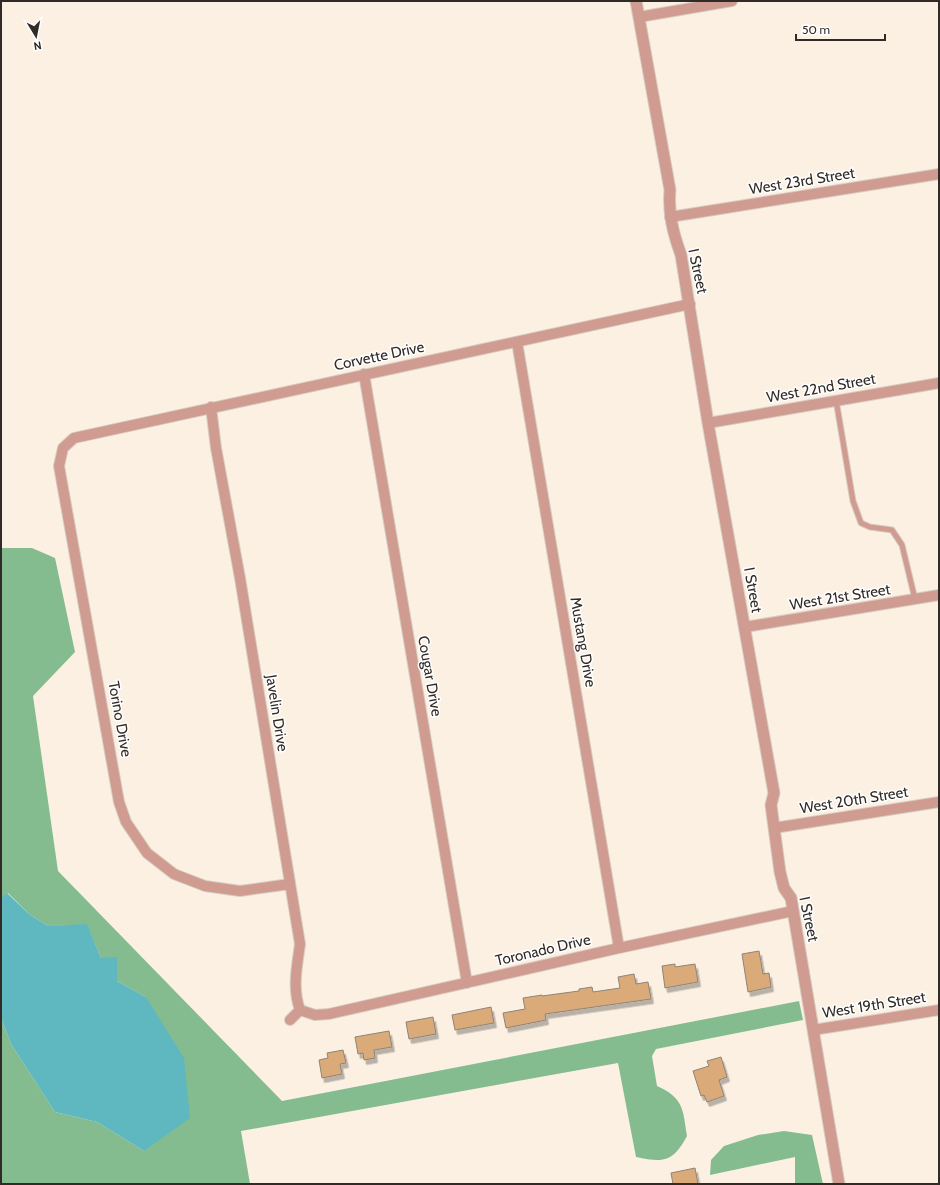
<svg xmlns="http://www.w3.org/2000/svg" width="940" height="1185" viewBox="0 0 940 1185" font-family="Cabin,sans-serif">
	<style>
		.forest { fill: #84bc8f }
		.water { fill: #5fb8c0 }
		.building { fill: #daab79; stroke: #8e8378; filter: url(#shadow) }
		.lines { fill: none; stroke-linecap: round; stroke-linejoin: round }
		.service-casing { stroke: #d7cdc1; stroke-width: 7 }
		.minor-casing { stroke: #d7cdc1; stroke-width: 12 }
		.tertiary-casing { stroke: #d7cdc1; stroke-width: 13 }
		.service { stroke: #d09b90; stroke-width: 5 }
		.minor { stroke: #d09b90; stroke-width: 10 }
		.tertiary { stroke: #d09b90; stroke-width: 11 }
		.labels { text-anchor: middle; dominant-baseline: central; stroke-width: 3; stroke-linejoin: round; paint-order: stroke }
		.street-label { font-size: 15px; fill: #302b27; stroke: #fff }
	</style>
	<defs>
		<filter id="shadow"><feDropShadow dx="2.5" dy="4.5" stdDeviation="0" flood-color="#0004"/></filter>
	</defs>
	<rect width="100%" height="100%" fill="#fcf0e3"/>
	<path class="forest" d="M1 548H32L55 558 75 652 33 696 58 871 282 1101 799 1001 803 1020 656 1049 652 1056 657 1086C684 1098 683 1110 687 1136 673 1162 664 1163 636 1157L618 1063 241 1131 250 1184H1V1018L11 1044 55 1112 97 1122 144 1151 146 997 117 981 101 958 87 925 48 926 29 914 8 893 1 898Z
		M784 1131 812 1135 823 1184H795V1157L710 1175 711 1160 724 1146 758 1135Z"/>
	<path class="water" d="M7 893 29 914 48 926 87 924 101 958 117 957V981L146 997 184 1058 190 1118 144 1151 97 1122 55 1112 11 1044 1 1018V898Z"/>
	<path class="building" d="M759 951 763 974 769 973 771 987 748 992 742 954Z
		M675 964V967L695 964 698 982 665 988 662 966Z
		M634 974 636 984 648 982 651 999 545 1014 546 1020 506 1028 503 1013 525 1009 523 998 542 995V996L579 991V989L592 987 593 992 620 988 618 977Z
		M491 1007 494 1023 455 1030 452 1015Z
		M433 1017 436 1034 409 1039 406 1022Z
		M389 1031 392 1047 374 1050 375 1058 364 1060 363 1053 358 1054 355 1037Z
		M343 1050 346 1063 340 1064 342 1074 322 1078 319 1060 328 1058 327 1053Z
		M721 1057 727 1077 719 1080 724 1096 707 1102 704 1095 701 1096 693 1071 709 1066 707 1061Z
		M695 1168 698 1184H673L671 1173Z"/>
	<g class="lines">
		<defs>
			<path id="service" d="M836 400 853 501 861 523 870 527 892 530 902 545 915 599"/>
			<path id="minor" d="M639 17 732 1
				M670 217 939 174
				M517 342 619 948
				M364 374 467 983
				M211 407 216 448 240 578 300 944C297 967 292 988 300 1010
				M708 423 939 383
				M745 627 939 595
				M774 828 939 802
				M290 884 240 891 205 886 174 874 147 853 126 822 119 802 59 466 63 448 74 438 690 304
				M300 1010 315 1015 329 1014 619 948 793 911
				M290 1020 300 1010
				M813 1030 939 1010"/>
			<path id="tertiary" d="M636 1 670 190C668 213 673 233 681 255L708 423 774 793 771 805 780 872 784 888 791 898 839 1184"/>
		</defs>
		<use href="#service" class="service-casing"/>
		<use href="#minor" class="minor-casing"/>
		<use href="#tertiary" class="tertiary-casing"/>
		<use href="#service" class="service"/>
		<use href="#minor" class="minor"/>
		<use href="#tertiary" class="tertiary"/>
	</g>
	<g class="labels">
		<g class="street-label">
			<text transform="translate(802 181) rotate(-9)">West 23rd Street</text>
			<text transform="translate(698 271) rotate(78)">I Street</text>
			<text transform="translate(379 356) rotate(-12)">Corvette Drive</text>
			<text transform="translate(821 388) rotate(-10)">West 22nd Street</text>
			<text transform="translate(753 590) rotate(80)">I Street</text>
			<text transform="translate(840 597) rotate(-9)">West 21st Street</text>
			<text transform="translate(583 642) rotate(80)">Mustang Drive</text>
			<text transform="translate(430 676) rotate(80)">Cougar Drive</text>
			<text transform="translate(277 713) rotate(81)">Javelin Drive</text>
			<text transform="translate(120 719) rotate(80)">Torino Drive</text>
			<text transform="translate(854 800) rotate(-9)">West 20th Street</text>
			<text transform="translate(809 919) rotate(78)">I Street</text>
			<text transform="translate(543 950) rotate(-13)">Toronado Drive</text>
			<text transform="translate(874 1005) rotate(-9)">West 19th Street</text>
		</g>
	</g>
	<rect width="940" height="1185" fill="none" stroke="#302b27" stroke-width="4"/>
	<g transform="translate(36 36) rotate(170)" stroke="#ffffff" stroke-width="3" paint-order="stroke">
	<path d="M0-3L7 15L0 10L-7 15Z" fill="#302b27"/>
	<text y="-6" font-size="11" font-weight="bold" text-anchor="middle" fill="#302b27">N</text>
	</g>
	<path d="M796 34v6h89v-6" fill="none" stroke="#302b27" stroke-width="2"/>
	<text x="802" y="34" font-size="12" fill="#302b27" stroke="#ffffff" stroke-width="3" paint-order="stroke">50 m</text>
</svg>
